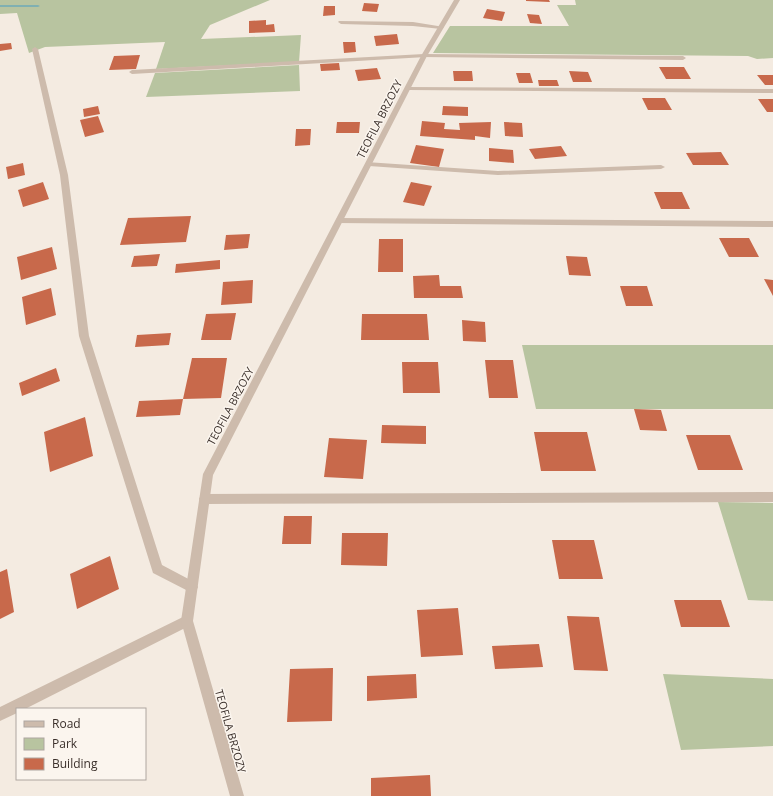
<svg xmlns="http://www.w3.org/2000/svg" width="773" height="796" viewBox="0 0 773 796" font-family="'Open Sans',sans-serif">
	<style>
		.green { fill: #b8c4a0 }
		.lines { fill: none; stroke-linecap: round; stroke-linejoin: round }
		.stream { fill: #7fb0b2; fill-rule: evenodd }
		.building { fill: #c8694b }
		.service { fill: #cdbbac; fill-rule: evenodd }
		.minor { fill: #cdbbac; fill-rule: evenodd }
		.tertiary { fill: #cdbbac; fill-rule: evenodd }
		.labels { text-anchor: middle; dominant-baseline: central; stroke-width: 3; stroke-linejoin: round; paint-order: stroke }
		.street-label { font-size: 11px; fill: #3b302b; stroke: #fbf5ee }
	</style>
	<rect width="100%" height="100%" fill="#f4ebe1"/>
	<path class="green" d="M0 0H270L210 25 201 39 301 35 299 62 156 69 165 42 45 47 29 53 17 13 0 14Z
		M575 0H773V58L757 59 748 56 433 53 450 26H569L557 5H576Z
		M299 65 300 91 146 97 155 73Z
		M522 345H773V409H536Z
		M718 502 773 503V601L748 600Z
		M663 674 773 679V746L681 750Z"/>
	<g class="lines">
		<path class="stream" d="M0 5H38L40 6 38 7H0Z"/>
	</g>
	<path class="building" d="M526 0H549L550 2 526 1Z
		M364 3 379 4 377 12 362 11Z
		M324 6H335V15L323 16Z
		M487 9 505 12 502 21 483 18Z
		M527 14 539 15 542 24 530 23Z
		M266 20V25L274 24 275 32 249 33V21Z
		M397 34 399 44 376 46 374 36Z
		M343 42H355L356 52 344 53Z
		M11 43 12 49 0 51V44Z
		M140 55 136 69 109 70 114 56Z
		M339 63 340 70 321 71 320 64Z
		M659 67H684L691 79H666Z
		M377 68 381 79 358 81 355 70Z
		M453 71H472L473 81H454Z
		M569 71 588 72 592 82H573Z
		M516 73H530L533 83H519Z
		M757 75H773V85H765Z
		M538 80H557L559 86H539Z
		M642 98H665L672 110H648Z
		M758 99H773V112H767Z
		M98 106 100 114 84 117 83 109Z
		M443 106 468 107V116L442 115Z
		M98 116 104 132 85 137 80 120Z
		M422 121 445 123 444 129 460 130 459 123 491 122 490 138 475 136V140L420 136Z
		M337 122H360L359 133H336Z
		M504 122 522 123 523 137 505 136Z
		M296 129H311L310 145 295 146Z
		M416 145 444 149 439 167 410 163Z
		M561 146 567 156 535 159 529 149Z
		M489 148 513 150 514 163 489 161Z
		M721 152 729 165H693L686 153Z
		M23 163 25 175 8 179 6 167Z
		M43 182 49 199 23 207 18 190Z
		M411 182 432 186 424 206 403 202Z
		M654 192H682L690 209H661Z
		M191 216 186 242 120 245 128 218Z
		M250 234 248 248 224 250 226 235Z
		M719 238H749L759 257H729Z
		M379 239H403V272H378Z
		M52 247 57 269 21 280 17 257Z
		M160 254 157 266 131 267 134 256Z
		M566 256 587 257 591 276 569 275Z
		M220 260V269L175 273 176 264Z
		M439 275 440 286H461L463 298H414L413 276Z
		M764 279 773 280V296Z
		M253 280 252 303 221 305 223 282Z
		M620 286H647L653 306H626Z
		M51 288 56 315 26 325 22 297Z
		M236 313 231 340H201L206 314Z
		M362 314H427L429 340H361Z
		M462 320 485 322 486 342 463 341Z
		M171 333 169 345 135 347 137 335Z
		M192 358H227L221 398 183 399Z
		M485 360H513L518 398H489Z
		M402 362H438L440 393H403Z
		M56 368 60 381 22 396 19 383Z
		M183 399 180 415 136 417 139 401Z
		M634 409 661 410 667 431 640 430Z
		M85 417 93 456 50 472 44 432Z
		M382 425 426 426V444L381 443Z
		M534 432H587L596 471H541Z
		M686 435H730L743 470H698Z
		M329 438 367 440 363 479 324 477Z
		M284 516H312L311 544H282Z
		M342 533H388L387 566 341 565Z
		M552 540H594L603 579H559Z
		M110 556 119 589 77 609 70 574Z
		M7 569 14 612 0 619V572Z
		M674 600H721L730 627H681Z
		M458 608 463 655 421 657 417 610Z
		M567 616 599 617 608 671 574 670Z
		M539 644 543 667 495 669 492 646Z
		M333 668 332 721 287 722 290 669Z
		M416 674 417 698 367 701V676Z
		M430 775 431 796H371V778Z"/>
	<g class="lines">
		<path class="service" d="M339 21 413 22 444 27 441 29 413 26 341 24 338 22Z
			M424 54 427 56 426 57 132 74 129 72 132 70Z
			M406 87 773 89V93L408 90 406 89Z
			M366 162 498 171 661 165 665 167 661 169 498 175 369 166H366Z
			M773 492V502L205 504 201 503 199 499 201 495 205 494Z
			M187 615 191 617 193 621 191 625 25 709H17V713L0 721V707Z"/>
		<path class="minor" d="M35 47 38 49 68 175 89 336 162 565 196 583 198 587 196 591 192 593 153 573 79 336 60 175 32 49Z
			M424 54 683 56 686 58 683 60 422 57 421 56Z
			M339 218 773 221V227L336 223V219Z"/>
		<path class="tertiary" d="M454 0H460L427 56 213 475 193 621 244 796H230L181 621 203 474 421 56Z"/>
	</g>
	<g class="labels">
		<g class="street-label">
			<text transform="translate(379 119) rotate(-63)">TEOFILA BRZOZY</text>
			<text transform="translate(230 406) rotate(-62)">TEOFILA BRZOZY</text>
			<text transform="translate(231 731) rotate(74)">TEOFILA BRZOZY</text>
		</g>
	</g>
	<rect x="16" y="708" width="130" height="72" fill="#fbf5ee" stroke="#aea6a0"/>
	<rect x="24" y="721" width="20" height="6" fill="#cdbbac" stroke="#aea6a0"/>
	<text x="52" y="728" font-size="12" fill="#3b302b">Road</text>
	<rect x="24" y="738" width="20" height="12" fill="#b8c4a0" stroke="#aea6a0"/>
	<text x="52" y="748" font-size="12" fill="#3b302b">Park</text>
	<rect x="24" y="758" width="20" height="12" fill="#c8694b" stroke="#aea6a0"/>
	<text x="52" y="768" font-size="12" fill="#3b302b">Building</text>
</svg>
